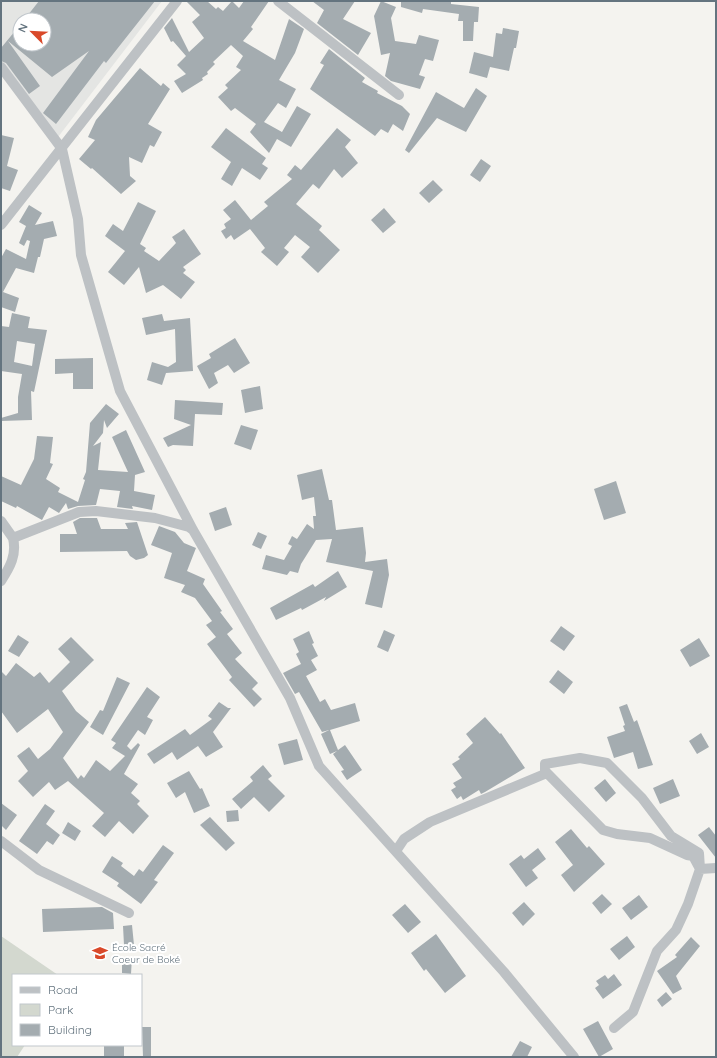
<svg xmlns="http://www.w3.org/2000/svg" width="717" height="1058" viewBox="0 0 717 1058" font-family="Quicksand,sans-serif">
	<style>
		.built { fill: #e4e5e3; fill-rule: evenodd }
		.green { fill: #d3d8cf }
		.building { fill: #a4acb0; fill-rule: evenodd }
		.lines { fill: none; stroke-linecap: round; stroke-linejoin: round }
		.minor { stroke: #bdc1c4; stroke-width: 10 }
		.labels { text-anchor: middle; dominant-baseline: central; stroke-width: 4; stroke-linejoin: round; paint-order: stroke }
		.poi-label { font-size: 10px; fill: #64747f; stroke: #fff; text-anchor: start }
	</style>
	<rect width="100%" height="100%" fill="#f4f3ef"/>
	<path class="built" d="M1 1H162L55 141 1 64ZM20 20H44V44H20Z"/>
	<path class="green" d="M1 936 58 975H13V1045H25L17 1057H1Z"/>
	<path class="building" d="M39 1H155L106 63 104 61 56 124 43 113 89 51 52 77 8 41 40 86 29 94 6 63 1 61V48L20 25V44H44V20H24Z
		M186 1H207L216 9 218 7 223 11 232 1 239 8 244 1H269L251 27 253 29 243 41 275 60 289 19 304 29 295 53 279 80 296 89 286 108 278 103 264 122 282 132 297 106 311 114 291 147 277 139 269 153 250 132 256 124 235 108 231 111 218 97 228 88 225 85 241 70 236 67 243 56 231 45 213 62 215 64 207 72 208 74 202 78 203 80 182 93 174 81 186 74 177 65 186 56 173 41 171 42 164 28 172 18 189 52 204 38 192 22 200 15Z
		M312 1H355L343 19 371 33 358 55 317 23 324 10Z
		M381 1 396 7 391 18 395 41 416 44 419 35 439 40 433 61 425 59 419 75 425 77 420 89 391 81 385 76 390 53 381 55 374 16Z
		M401 1H451V4L479 7 478 22H474L473 41H463V21H458L459 14 423 9 422 13 401 7Z
		M503 28 519 31 516 48H514L509 71 490 67 487 78 469 73 474 52 493 57 496 33 502 34Z
		M329 49 365 78 362 82 378 91 377 93 402 106 410 114 403 131 393 124 388 133 381 129 375 136 310 89 324 65 320 63Z
		M140 68 161 86 163 83 170 89 148 124 162 132 154 147 150 145 142 163 129 157 130 176 136 181 121 194 92 168 91 169 79 159 95 140 88 137 96 120Z
		M476 88 487 96 466 132 437 118 409 153 405 150 436 92 464 108Z
		M226 128 266 158 262 164 268 168 260 180 242 168 232 186 221 179 231 162 211 147Z
		M337 128 351 140 345 147 358 163 342 178 334 169 319 189 313 184 296 204 322 226 319 230 340 250 318 273 301 257 310 247 295 235 284 248 289 252 277 266 261 252 265 248 250 229 234 240 231 235 226 239 221 231 226 228 224 224 231 219 223 210 235 200 251 220 268 206 264 202 292 179 287 175 295 165 301 170Z
		M1 135 14 138 7 166 18 170 10 191 1 188Z
		M481 159 491 166 480 182 470 175Z
		M433 180 443 190 429 203 419 193Z
		M138 202 156 211 140 244 146 248 144 251 159 261 176 243 172 237 184 229 201 254 183 267 186 270 183 273 195 282 181 299 163 285 146 293 139 267 124 285 108 272 125 251 105 236 113 224 123 231Z
		M29 205 42 213 35 225 53 221 57 236 44 239 40 257H38L34 273 16 268 3 292 19 298 15 312 1 307V258L6 249 26 259 30 241 27 240 24 246 19 243 26 226 19 222Z
		M384 208 396 222 383 233 371 220Z
		M12 313 30 317 28 328 47 330 34 392 31 391 32 420 1 421V418L18 413V397L22 374 1 371V326L9 327ZM17 341 35 344 32 366 14 362Z
		M162 314 164 321 190 318 193 371 166 373 162 385 147 380 152 362 168 367 176 362 175 329 146 335 142 318Z
		M235 338 250 363 234 373 228 365 214 373 218 383 209 389 197 366 211 358 209 354Z
		M93 358V389H73V373L55 374V359Z
		M260 386 263 409 245 413 241 390Z
		M175 400 223 403 222 415 195 414 193 446 173 445 168 447 163 438 191 425 174 419Z
		M106 404 119 414 107 428 104 420 103 433 93 446 101 442 98 470 128 472 112 437 126 430 145 472 135 475 134 491 155 495 152 510 132 506 133 509 117 507 120 491 100 489 96 505 78 506 68 509 66 503 59 513 49 507 42 520 17 506 16 508 1 501V476L21 485 34 459 37 436 53 437 50 463 53 464 46 479 60 488 58 492 78 502 85 480 83 479 86 472 90 423Z
		M241 425 258 430 251 450 234 444Z
		M322 469 329 500H332L336 530 363 527 366 553 365 562 387 559 389 575 382 608 365 604 373 571 326 562 332 539 316 540 301 564 298 573 290 571 287 575 262 569 266 555 284 560 292 546 288 544 292 536 297 539 307 524 314 529 313 516H316L314 497 302 500 297 475Z
		M616 481 626 513 604 520 594 489Z
		M226 507 232 525 215 531 209 513Z
		M80 518H97L101 529H128L125 523 137 522 148 555 144 558 136 560 130 556 127 551 60 552V534H77L73 522Z
		M159 526 175 532 184 543 196 548 187 571 205 579 203 584 222 611 220 612 233 629 227 634 242 653 235 659 258 683 252 689 262 699 254 707 229 680 232 677 207 644 216 637 206 625 212 621 195 598 181 592 185 585 164 578 172 553 151 545Z
		M258 532 267 536 261 549 252 545Z
		M338 571 347 587 324 601 326 597 302 610 301 608 276 620 270 608 313 584 315 587Z
		M561 626 575 636 564 651 550 641Z
		M384 630 395 635 388 652 377 647Z
		M309 631 314 643 312 644 318 656 311 660 317 670 306 676 320 702 325 699 331 710 355 703 360 721 330 730 338 750 345 745 362 770 347 780 341 771 344 770 333 754 337 751 330 754 321 734 329 730 322 732 299 692 295 694 283 673 301 664 296 654 299 652 293 639Z
		M18 635 29 642 19 657 8 651Z
		M71 637 94 660 62 691 76 711 89 722 63 758 78 779 81 775 84 778 96 760 110 771 125 756 112 748 116 743 111 740 147 687 160 697 147 717 153 720 145 735 138 730 127 746 131 750 138 743 140 745 124 774 138 784 131 793 140 801 137 804 149 816 133 834 119 821 105 837 92 826 104 813 68 781 55 790 49 782 33 797 18 781 28 771 17 756 29 747 38 759 50 749 63 732 48 709 17 733 1 711V671L6 676 16 663 34 677 40 672 49 683 70 662 58 649Z
		M699 638 710 656 690 667 680 650Z
		M558 670 573 682 564 694 549 682Z
		M117 677 130 683 103 735 90 727 100 710 103 711Z
		M219 702 228 708H231L213 732 223 747 206 757 198 746 177 760 172 752 154 764 147 754 185 729 190 735 212 719 208 716Z
		M627 704 634 722 637 720 653 765 638 769 633 752 614 758 607 737 625 731 623 726 625 725 619 707Z
		M485 717 500 734 501 733 525 768 485 792 481 794 479 790 463 800 461 796 457 799 451 790 456 787 453 783 462 778 452 764 460 759 458 757 473 743 466 734Z
		M701 733 709 747 697 754 689 741Z
		M297 739 303 760 284 765 278 744Z
		M263 765 272 776 268 779 285 796 269 812 254 797 241 809 232 799 253 781 250 777Z
		M189 771 200 789 202 788 210 806 194 813 185 792 176 798 167 783Z
		M605 779 616 793 606 802 594 788Z
		M673 779 680 796 660 804 653 788Z
		M1 803 17 815 6 830 1 825Z
		M45 804 55 811 46 824 60 835 53 845 47 841 37 854 19 841Z
		M238 810 239 821 227 822 226 811Z
		M210 817 235 843 226 851 200 825Z
		M68 822 81 831 75 841 62 833Z
		M709 827 716 836V858L698 835Z
		M571 829 587 848 589 846 605 864 574 892 561 875 573 865 555 842Z
		M163 845 174 853 154 880 158 882 141 904 117 886 119 883 102 872 112 856 123 863 121 866 134 876 139 869 143 872Z
		M538 848 546 859 532 870 538 878 526 887 509 864 521 855 524 859Z
		M602 894 612 904 601 914 592 903Z
		M639 895 648 907 631 920 622 908Z
		M524 902 535 914 523 926 512 913Z
		M405 904 421 922 408 933 392 915Z
		M102 907 113 913 114 929 43 932 42 909Z
		M132 925 134 945H124L123 926Z
		M436 934 466 976 445 993 426 969 424 971 411 953Z
		M627 936 635 947 619 960 610 949Z
		M691 937 700 946 676 976 682 989 673 994 657 971 677 957 675 955Z
		M122 957H132L131 974 122 973Z
		M614 974 622 985 603 999 595 988 599 985 596 981 605 975 608 979Z
		M666 992 672 999 662 1007 657 1000Z
		M598 1021 613 1049 599 1057 583 1029Z
		M142 1027H151V1057H143Z
		M520 1041 532 1047 527 1057H511Z
		M104 1045H124V1057H104Z"/>
	<g class="lines">
		<path class="minor" d="M278 1 399 95
			M1 67 62 149 78 219 81 255 120 391 193 530 290 698 319 766 504 972 574 1057
			M1 225 177 1
			M1 521 13 538
			M1 581C10 567 17 555 13 538L79 512 96 511 155 518 189 527 193 530
			M547 773 545 771V764L580 758 607 763 642 798 671 836 699 853 700 869 688 904 676 930 657 951 633 1012 614 1028
			M1 841 39 870 129 913
			M396 851 404 839 430 822 547 773 603 830 617 834 650 838 687 855 693 856 700 869 716 868"/>
	</g>
	<defs>
		<symbol id="school-bare" viewBox="-9 -9 18 18"><path d="M0-5L7-2L0 1L-7-2ZM-4 1L0 2.5L4 1V4Q0 6-4 4Z" fill="#d9492a" stroke="#fff" stroke-width="2.5" paint-order="stroke"/></symbol>
	</defs>
	<g fill-rule="evenodd">
		<use href="#school-bare" x="89" y="942" width="22" height="22"/>
	</g>
	<g class="labels">
		<g class="poi-label">
			<text x="112" y="947">École Sacré<tspan x="112" dy="12">Coeur de Boké</tspan></text>
		</g>
	</g>
	<rect width="717" height="1058" fill="none" stroke="#64747f" stroke-width="4"/>
	<rect x="12" y="974" width="130" height="72" fill="#ffffff" stroke="#c1c7cc"/>
	<rect x="20" y="987" width="20" height="6" fill="#bdc1c4" stroke="#c1c7cc"/>
	<text x="48" y="994" font-size="12" fill="#64747f">Road</text>
	<rect x="20" y="1004" width="20" height="12" fill="#d3d8cf" stroke="#c1c7cc"/>
	<text x="48" y="1014" font-size="12" fill="#64747f">Park</text>
	<rect x="20" y="1024" width="20" height="12" fill="#a4acb0" stroke="#c1c7cc"/>
	<text x="48" y="1034" font-size="12" fill="#64747f">Building</text>
	<g transform="translate(32 32) rotate(294)"><circle r="19" fill="#ffffff" stroke="#c1c7cc"/>
	<path d="M0-3L7 15L0 10L-7 15Z" fill="#d9492a"/>
	<text y="-6" font-size="11" font-weight="bold" text-anchor="middle" fill="#64747f">N</text>
	</g>
</svg>
